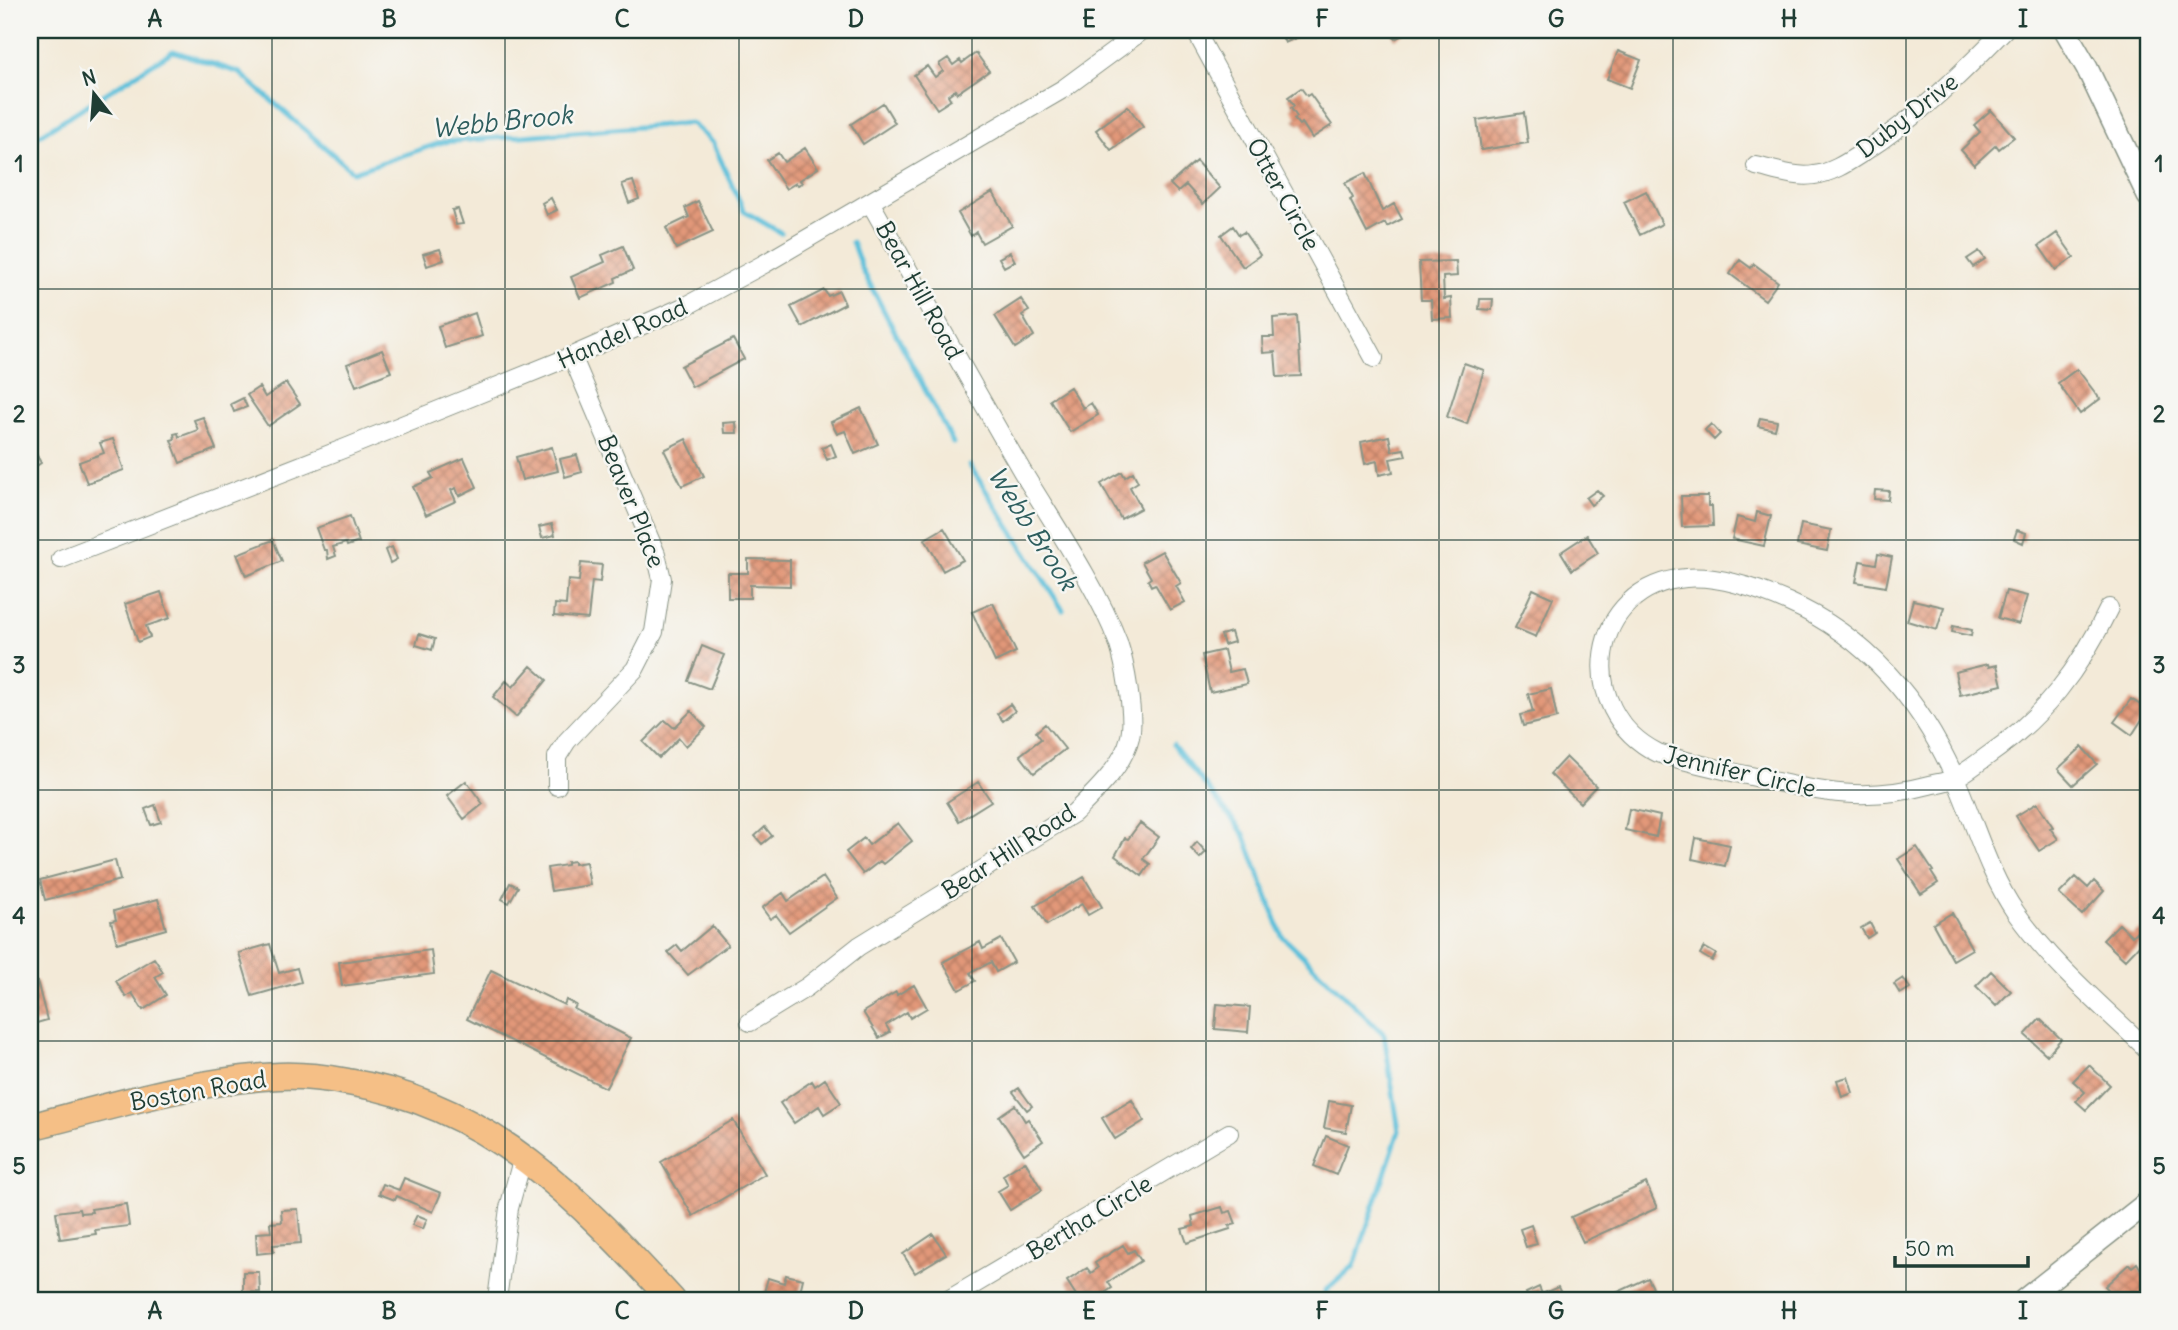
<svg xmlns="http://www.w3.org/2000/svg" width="2178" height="1330" viewBox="0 0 2178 1330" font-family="Delius,sans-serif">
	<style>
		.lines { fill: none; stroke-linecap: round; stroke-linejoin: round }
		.stream { stroke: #5cc0da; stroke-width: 5 }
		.building { fill: url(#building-cross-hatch) }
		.minor-casing { stroke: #899486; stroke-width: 20 }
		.tertiary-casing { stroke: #899486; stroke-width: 24 }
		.primary-casing { stroke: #899486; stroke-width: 29 }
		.minor { stroke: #fff; stroke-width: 18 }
		.tertiary { stroke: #fff; stroke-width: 21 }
		.primary { stroke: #f5bf86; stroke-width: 26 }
		.grid { fill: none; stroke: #1f3d34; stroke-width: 2; stroke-opacity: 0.55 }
		.labels { text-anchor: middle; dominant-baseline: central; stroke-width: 5; stroke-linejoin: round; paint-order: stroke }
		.street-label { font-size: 24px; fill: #1f3d34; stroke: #f6f6f2 }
		.water-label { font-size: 26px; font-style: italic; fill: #2e5e5e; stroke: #f6f6f2 }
		.neatline { fill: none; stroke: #1f3d34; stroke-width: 2.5 }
		.grid-label { font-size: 23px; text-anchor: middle; font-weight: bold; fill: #1f3d34 }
	</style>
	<defs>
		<pattern id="building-cross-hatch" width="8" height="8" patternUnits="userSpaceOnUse" patternTransform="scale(1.75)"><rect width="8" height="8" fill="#e29879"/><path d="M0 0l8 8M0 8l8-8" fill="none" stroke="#b77d64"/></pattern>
	</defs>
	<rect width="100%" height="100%" fill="#f6f6f2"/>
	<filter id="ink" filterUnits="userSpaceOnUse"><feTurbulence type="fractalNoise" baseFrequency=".0143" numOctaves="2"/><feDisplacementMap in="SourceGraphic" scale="14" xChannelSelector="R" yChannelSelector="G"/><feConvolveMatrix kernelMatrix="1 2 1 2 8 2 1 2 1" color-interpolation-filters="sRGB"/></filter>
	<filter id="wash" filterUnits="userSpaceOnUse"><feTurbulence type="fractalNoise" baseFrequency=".00686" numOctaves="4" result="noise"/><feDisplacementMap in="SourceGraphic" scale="28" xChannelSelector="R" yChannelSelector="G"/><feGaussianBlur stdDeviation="1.57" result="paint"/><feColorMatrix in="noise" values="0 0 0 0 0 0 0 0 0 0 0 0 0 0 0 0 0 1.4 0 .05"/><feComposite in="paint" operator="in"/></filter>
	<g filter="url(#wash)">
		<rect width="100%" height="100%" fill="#f3ead8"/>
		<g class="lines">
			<path class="stream" d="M30 141 173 51 240 73 353 172 443 142 691 123 713 143 744 211 781 233
				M852 242 862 269 953 443
				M970 466 1063 610
				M1173 745 1244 834 1282 936 1384 1034 1399 1131 1354 1266 1325 1291 1326 1300"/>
		</g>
		<g id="blocks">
			<path class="building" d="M1025 30H1044L1034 39Z
				M1279 30H1313L1285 43Z
				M1391 30H1406L1407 33 1395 39Z
				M1618 51 1641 60 1630 88 1607 79Z
				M976 53 989 71 957 93 955 90 948 95 951 100 937 109 914 75 927 66 935 77 943 71 939 64 948 58 953 65 960 60 962 63Z
				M1301 88 1307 96 1310 94 1332 125 1312 138 1302 123 1299 125 1294 119 1297 117 1291 108 1294 106 1288 97Z
				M883 103 895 123 863 144 851 124Z
				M1128 106 1143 127 1111 150 1096 130Z
				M1991 110 2014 137 1999 149 1996 145 1974 165 1961 150 1980 132 1974 125Z
				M1524 113 1528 143 1481 150 1477 120Z
				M805 148 818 168 800 180 802 183 798 185 796 183 786 189 767 160 778 153 784 162Z
				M1196 161 1220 188 1203 204 1186 185 1178 192 1170 184Z
				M1365 173 1382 211 1394 204 1402 219 1387 227 1385 223 1367 233 1350 200 1353 198 1345 183Z
				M633 181 639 199 629 203 622 184Z
				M1646 191 1662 224 1640 235 1624 202Z
				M993 192 1012 226 982 243 976 232 971 236 958 213Z
				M551 198 557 210 547 215 542 203Z
				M698 201 713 232 676 249 666 228 689 217 685 208Z
				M458 209 463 224 456 225 452 210Z
				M1233 226 1239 235 1244 232 1260 255 1243 267 1221 235Z
				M2057 233 2074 257 2056 270 2039 246Z
				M623 246 633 270 615 278 616 282 580 298 571 277 605 262 602 255Z
				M440 249 444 260 427 266 423 254Z
				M1979 251 1985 259 1973 267 1967 259Z
				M1010 252 1015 261 1004 267 999 258Z
				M1740 260 1751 268 1754 264 1778 282 1765 300 1730 274Z
				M1456 261 1457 276 1443 277 1444 299 1451 298 1452 318 1432 319 1431 300H1421L1419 262Z
				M824 290 828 296 839 291 845 304 802 327 791 307Z
				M1021 299 1029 311 1022 315 1034 336 1015 348 995 316Z
				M1480 299H1493L1492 310 1479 309Z
				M475 313 482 336 445 348 438 326Z
				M1297 316 1301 376 1277 377 1275 352 1263 353 1262 337H1274L1273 318Z
				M733 339 744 359 692 387 681 366Z
				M382 350 391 372 356 386 347 364Z
				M1464 363 1484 370 1467 424 1447 417Z
				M2077 369 2100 399 2080 414 2058 383Z
				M286 383 300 404 268 426 247 395 259 387 265 397Z
				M1070 387 1083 408 1091 403 1098 415 1070 432 1050 400Z
				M243 398 247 407 234 412 231 404Z
				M861 408 878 444 855 454 845 431 837 434 831 422Z
				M203 417 216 449 180 463 171 440 175 439 174 434 178 433 179 437 198 430 194 420Z
				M1760 418 1777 421 1775 430 1758 426Z
				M736 422 737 433H724L723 423Z
				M1711 424 1720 434 1714 440 1705 430Z
				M1389 436 1392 451 1404 449 1406 456 1390 459 1393 472 1379 475 1377 461 1365 464 1361 442Z
				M113 439 124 470 87 483 79 462 104 453 100 443Z
				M686 439 704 476 682 486 664 450Z
				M831 444 836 456 827 460 822 448Z
				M552 447 558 471 522 480 516 457Z
				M35 452 41 463 35 467 30 455Z
				M577 455 582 472 565 477 560 459Z
				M464 458 477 487 459 496 456 488 451 490 456 501 426 515 413 487 433 478 430 473Z
				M1122 472 1125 477 1133 472 1138 482 1130 487 1141 508 1121 519 1101 484Z
				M1597 490 1603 496 1591 505 1586 498Z
				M1875 490 1889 491 1888 500 1874 499Z
				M1681 496H1708V506H1712L1713 526 1682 527Z
				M1757 512 1771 516 1764 546 1732 539 1737 517 1755 522Z
				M350 516 359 542 347 546 346 543 333 547 336 556 328 559 327 550H324L316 528Z
				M552 524 555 535 542 538 539 527Z
				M1801 524 1831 530 1827 551 1797 545Z
				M944 528 963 560 943 571 925 539Z
				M2017 530 2026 533 2023 543 2014 539Z
				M1587 535 1598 553 1572 570 1561 552Z
				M273 540 282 561 246 576 237 554Z
				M392 547 397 559 390 563 385 550Z
				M1162 551 1181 583 1176 586 1185 602 1170 610 1155 584 1151 586 1148 580 1151 578 1142 562Z
				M1878 554 1892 557 1886 587 1856 582 1860 561 1876 564Z
				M748 559 790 560V586L750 585V598H728V573H748Z
				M581 563 602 565 600 582 592 581 588 619 554 616 555 604 566 605 568 580 579 581Z
				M1533 589 1553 598 1536 637 1515 628Z
				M2006 591 2027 596 2019 624 1998 618Z
				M161 592 170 618 146 626 150 637 138 642 125 604Z
				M1913 600 1944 607 1937 630 1907 621Z
				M993 603 1016 652 995 662 972 612Z
				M1953 626 1972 630 1971 636 1952 632Z
				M1231 632 1234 642 1224 645 1221 635Z
				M419 634 435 639 432 650 416 645Z
				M702 646 724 655 710 689 688 681Z
				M1224 650 1229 672 1243 669 1247 684 1210 692 1202 655Z
				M1988 664 1989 667 1997 665 2002 685 1960 695 1955 672Z
				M531 666 547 680 516 717 493 697 506 681 513 687Z
				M1551 689 1557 718 1523 726 1520 715 1533 712 1528 694Z
				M2131 699 2148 710 2132 735 2114 722Z
				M1010 704 1015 711 1003 721 997 714Z
				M691 711 706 727 686 746 679 738 659 758 643 742 665 720 674 728Z
				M1045 724 1065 749 1034 773 1020 755 1041 739 1036 732Z
				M2082 747 2097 764 2073 785 2058 769Z
				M1566 757 1596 786 1580 803 1550 774Z
				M466 781 483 804 464 819 447 796Z
				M978 782 991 801 959 821 947 802Z
				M2037 803 2053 827 2050 828 2058 839 2039 851 2016 816Z
				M155 805 161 822 151 825 145 809Z
				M1629 809 1660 816 1656 837 1625 830Z
				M898 823 912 841 883 864 880 861 863 874 846 852 864 838 869 845Z
				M1140 823 1159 837 1143 859 1150 864 1142 876 1115 856 1125 838 1128 839Z
				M765 827 772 836 762 844 755 836Z
				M1696 838 1730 845 1725 866 1692 859Z
				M1197 842 1206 852 1200 858 1191 849Z
				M1917 847 1933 871 1931 872 1938 883 1921 894 1898 859Z
				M115 860 120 880 45 900 40 880Z
				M574 861V864L586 862 590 885 551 891 547 868 567 865V862Z
				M823 877 837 898 789 932 776 915 770 919 762 908 783 893 788 901Z
				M1084 877 1102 907 1088 915 1082 904 1047 925 1035 906Z
				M2076 877 2088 888 2094 881 2104 891 2082 915 2059 894Z
				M510 883 518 887 509 903 502 899Z
				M158 899 166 929 117 943 111 921 116 920 114 911Z
				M1952 913 1972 949 1953 960 1933 924Z
				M1870 923 1875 933 1867 938 1861 928Z
				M2119 924 2132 936 2139 929 2147 937 2125 960 2103 940Z
				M712 926 728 945 688 975 668 952 677 945 682 951Z
				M1001 939 1014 962 996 972 991 962 970 973 975 981 959 990 943 962 980 942 983 949Z
				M270 944 279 973 297 968 301 982 252 996 239 953Z
				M1704 947 1716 954 1712 961 1700 954Z
				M431 950 434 974 342 986 339 962Z
				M154 958 163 972 155 977 166 995 143 1010 132 993 126 997 116 981Z
				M491 970 564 1005 566 1000 576 1005 574 1009 631 1038 606 1088 467 1019Z
				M1991 971 2011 991 1996 1006 1976 986Z
				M1903 978 1910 988 1900 994 1894 984Z
				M37 981 47 1020 30 1025V983Z
				M914 985 927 1008 910 1018 907 1012 886 1025 890 1032 879 1038 863 1012 896 992 897 995Z
				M1217 1004 1250 1007 1248 1032 1215 1029Z
				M2040 1019 2061 1039 2047 1055 2025 1035Z
				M2089 1065 2110 1085 2086 1110 2076 1101 2085 1092 2073 1081Z
				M1848 1077 1853 1093 1842 1097 1837 1080Z
				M825 1079 841 1103 824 1114 819 1106 794 1123 780 1103 812 1081 815 1086Z
				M1019 1088 1032 1106 1027 1110 1013 1092Z
				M1132 1100 1144 1121 1115 1139 1102 1118Z
				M1329 1101 1351 1105 1346 1132 1324 1128Z
				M1015 1105 1025 1121 1028 1119 1043 1141 1024 1154 999 1116Z
				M733 1120 765 1174 693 1216 661 1162Z
				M1326 1136 1348 1145 1336 1175 1314 1166Z
				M1025 1161 1042 1190 1010 1210 998 1191 1008 1185 1003 1175Z
				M404 1178 441 1193 433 1212 397 1196 395 1200 379 1194 383 1184 399 1190Z
				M1646 1183 1657 1208 1583 1242 1571 1217Z
				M126 1204 129 1226 95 1230 96 1234 60 1239 56 1212 79 1209 80 1213 92 1212 91 1209Z
				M1222 1207 1224 1213 1231 1211 1236 1224 1229 1226 1230 1229 1187 1243 1182 1229 1194 1226 1192 1216Z
				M298 1209 301 1243 273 1245 274 1252 257 1254 256 1233 271 1232 270 1223 282 1222 281 1210Z
				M417 1215 427 1219 423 1229 412 1225Z
				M1531 1225 1537 1244 1526 1247 1520 1229Z
				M933 1234 946 1254 915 1273 903 1254Z
				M1123 1245 1128 1253 1134 1250 1141 1261 1108 1282 1112 1288 1094 1300H1079L1067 1281 1087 1268 1091 1273 1098 1268 1095 1263Z
				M2137 1263 2148 1281V1300H2117L2105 1286 2129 1264 2132 1267Z
				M243 1272H259L260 1292 243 1293Z
				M786 1275 803 1279 798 1300H762L768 1278 784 1283Z
				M1648 1278 1659 1300H1601Z
				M1539 1287 1542 1294 1558 1287 1564 1300H1529L1526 1293Z"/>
		</g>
	</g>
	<g filter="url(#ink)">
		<use href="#blocks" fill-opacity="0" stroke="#899486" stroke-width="2"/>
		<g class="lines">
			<defs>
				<path id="minor" d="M1195 30 1374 358
					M1756 166C1774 170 1796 178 1814 175 1832 173 1848 162 1862 153 1916 119 1960 75 2004 30
					M61 559 348 447 572 356 688 305 764 264 1063 89 1143 30
					M2109 608C2080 669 2043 718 1986 757 1976 764 1965 773 1955 778 1947 782 1937 783 1929 785 1859 804 1814 790 1746 775 1716 768 1686 762 1658 753 1572 710 1589 586 1686 578 1719 575 1758 589 1788 602 1866 636 1921 701 1955 778 1975 823 1988 873 2016 913 2052 964 2103 1007 2148 1050
					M557 786V757L567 741 635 669 654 632 662 579 656 554 572 356
					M750 1022 807 987 859 946 1074 813C1095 792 1123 767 1130 737 1135 716 1125 663 1118 642 1096 585 1054 524 1022 471 970 382 921 292 870 202
					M497 1300 509 1208 523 1157
					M948 1300 1229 1133"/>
				<path id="tertiary" d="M2065 30 2087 68 2148 196
					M2024 1300 2148 1202"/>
				<path id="primary" d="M30 1127C112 1106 194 1080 279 1076 302 1075 326 1078 348 1082 489 1104 580 1200 672 1300"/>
			</defs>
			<use href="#minor" class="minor-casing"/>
			<use href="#tertiary" class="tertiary-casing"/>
			<use href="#primary" class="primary-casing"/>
			<use href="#minor" class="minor"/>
			<use href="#tertiary" class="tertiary"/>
			<use href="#primary" class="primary"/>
		</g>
	</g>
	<path class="grid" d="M272 30V1300M505 30V1300M739 30V1300M972 30V1300M1206 30V1300M1439 30V1300M1673 30V1300M1906 30V1300M30 289H2148M30 540H2148M30 790H2148M30 1041H2148"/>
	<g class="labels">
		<g class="street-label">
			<text transform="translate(1907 115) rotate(-38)">Duby Drive</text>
			<text transform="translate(1284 194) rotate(61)">Otter Circle</text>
			<text transform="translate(920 290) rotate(61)">Bear Hill Road</text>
			<text transform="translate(622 333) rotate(-24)">Handel Road</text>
			<text transform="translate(632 501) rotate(68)">Beaver Place</text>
			<text transform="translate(1740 771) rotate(13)">Jennifer Circle</text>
			<text transform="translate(1008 851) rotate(-33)">Bear Hill Road</text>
			<text transform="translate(198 1090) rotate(-10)">Boston Road</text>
			<text transform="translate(1089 1217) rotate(-31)">Bertha Circle</text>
		</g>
		<g class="water-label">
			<text transform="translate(502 121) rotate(-6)">Webb Brook</text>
			<text transform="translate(1033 528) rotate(57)">Webb Brook</text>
		</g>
	</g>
	<rect width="2178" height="1330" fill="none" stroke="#f6f6f2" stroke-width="77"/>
	<g transform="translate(94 94) rotate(343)" stroke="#f6f6f2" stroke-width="5" paint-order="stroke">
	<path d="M0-5L12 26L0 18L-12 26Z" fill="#1f3d34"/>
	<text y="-10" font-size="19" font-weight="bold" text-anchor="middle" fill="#1f3d34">N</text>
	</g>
	<path d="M1895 1256v10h133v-10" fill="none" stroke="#1f3d34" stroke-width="3.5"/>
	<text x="1905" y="1256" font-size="21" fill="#1f3d34" stroke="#f6f6f2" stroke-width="5" paint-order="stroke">50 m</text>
	<rect x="38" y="38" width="2102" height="1254" class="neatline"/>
	<g class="grid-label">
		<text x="155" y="27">A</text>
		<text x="389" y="27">B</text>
		<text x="622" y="27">C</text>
		<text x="856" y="27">D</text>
		<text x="1089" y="27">E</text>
		<text x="1322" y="27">F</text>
		<text x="1556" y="27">G</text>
		<text x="1789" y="27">H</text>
		<text x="2023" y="27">I</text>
		<text x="19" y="172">1</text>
		<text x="2159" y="172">1</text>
		<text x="19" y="422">2</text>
		<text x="2159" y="422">2</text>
		<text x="19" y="673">3</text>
		<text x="2159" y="673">3</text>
		<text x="19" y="924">4</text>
		<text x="2159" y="924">4</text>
		<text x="19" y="1174">5</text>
		<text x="2159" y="1174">5</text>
		<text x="155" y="1319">A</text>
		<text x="389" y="1319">B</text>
		<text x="622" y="1319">C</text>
		<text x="856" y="1319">D</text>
		<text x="1089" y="1319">E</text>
		<text x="1322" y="1319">F</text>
		<text x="1556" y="1319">G</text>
		<text x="1789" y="1319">H</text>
		<text x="2023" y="1319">I</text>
	</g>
</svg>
